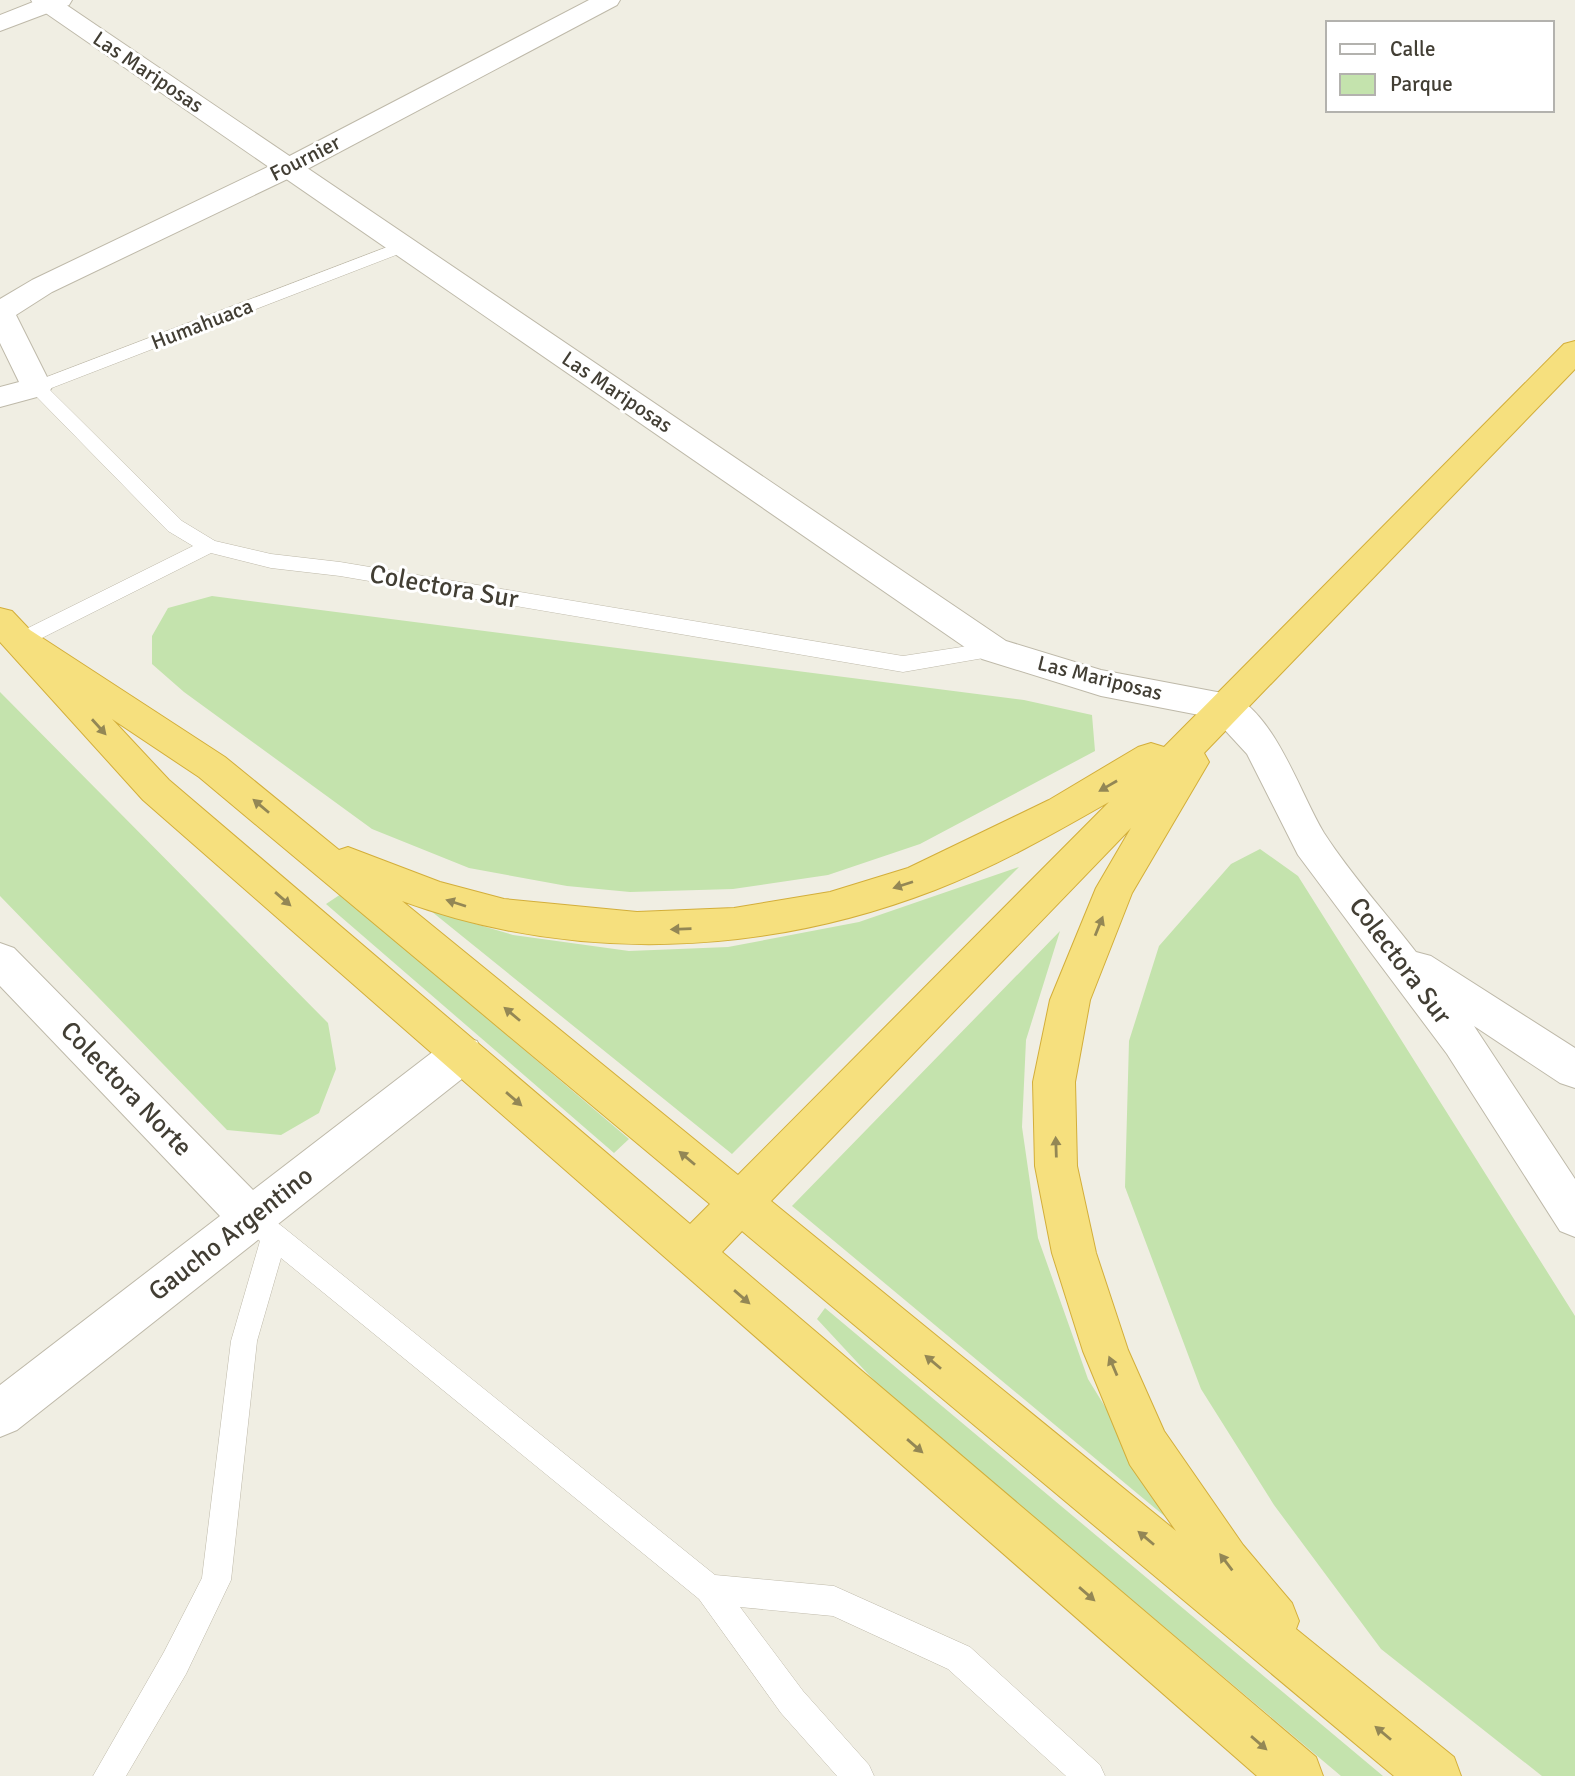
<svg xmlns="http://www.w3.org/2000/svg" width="1575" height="1776" viewBox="0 0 1575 1776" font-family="Signika,sans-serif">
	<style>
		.green { fill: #c4e3ad }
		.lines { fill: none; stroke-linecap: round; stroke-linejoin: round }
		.service-casing { stroke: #beb9a9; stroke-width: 1 }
		.minor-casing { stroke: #beb9a9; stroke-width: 2 }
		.tertiary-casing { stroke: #beb9a9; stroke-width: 2 }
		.trunk-casing { stroke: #d3ae3a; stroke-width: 2 }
		.service { fill: #fff; fill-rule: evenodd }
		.minor { fill: #fff; fill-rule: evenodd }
		.tertiary { fill: #fff; fill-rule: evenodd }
		.trunk { fill: #f6e07e; fill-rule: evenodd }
		.oneway { fill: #938755 }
		.labels { text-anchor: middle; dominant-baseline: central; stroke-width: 6; stroke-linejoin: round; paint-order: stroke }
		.far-street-label { font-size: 21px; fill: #423e34; stroke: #fff }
		.street-label { font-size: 26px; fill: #423e34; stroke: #fff }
	</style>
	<rect width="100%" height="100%" fill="#f0eee3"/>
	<path class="green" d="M212 596 1024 700 1092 715 1095 751 920 844 828 875 733 889 630 892 567 886 469 868 372 829 184 692 152 664V636L168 608Z
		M0 692 328 1023 336 1069 319 1113 281 1135 227 1130 0 896Z
		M1260 849 1298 876 1575 1316V1776H1542L1381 1649 1274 1505 1201 1389 1125 1187 1129 1041 1159 946 1231 864Z
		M1019 867 732 1154 431 911 513 935 629 951 728 947 859 922Z
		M341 894 629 1139 614 1153 326 904Z
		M1060 931 1026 1040 1022 1127 1038 1238 1088 1379 1180 1529 792 1206Z
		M825 1308 1383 1776H1341L882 1389 817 1319Z"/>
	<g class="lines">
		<defs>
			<path id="service" d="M403 241 411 246 409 250 49 389 182 521 215 541 271 554 340 562 903 656 994 642 1001 645 1004 650 1001 655 903 672 340 576 271 568 211 553 28 645 21 648 14 645 11 640 14 635 193 546 168 531 31 391 28 387 31 383Z
				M251 1206 260 1210 283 1227 715 1575 834 1586 970 1647 1100 1765 1105 1776H1066L948 1669 833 1616 740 1607 803 1691 869 1765 874 1776H837L781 1713 699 1599 281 1258 257 1341 231 1580 186 1674 126 1776H93L164 1652 202 1578 231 1341 260 1241 242 1226 238 1218 242 1210Z"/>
			<path id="minor" d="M38 0H72L69 5 0 31V15Z
				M589 0H620L617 5 298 174 52 292 16 315 52 387 48 394 0 407V387L19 382 0 343V299L32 280 278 162Z
				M1225 692C1274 708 1299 792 1324 833 1351 875 1386 913 1416 952L1431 956 1575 1048V1088L1560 1083 1474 1026 1575 1179V1237L1560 1231 1447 1054 1298 855 1247 754 1212 716 1207 706 1212 696Z"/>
			<path id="tertiary" d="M31 0H59L1006 641 1101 670 1238 696 1243 706 1238 716 1225 720 1101 696 982 659 34 5Z
				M0 943 14 948 253 1190 447 1041 462 1036 477 1041 483 1054 477 1067 17 1430 0 1437V1385L220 1216 0 986Z"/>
			<path id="trunk" d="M1575 341V369L1204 753 1209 762 1132 893 1090 1000 1075 1082 1077 1166 1096 1253 1128 1350 1164 1431 1243 1545 1292 1603 1299 1621 1296 1629 1454 1757 1461 1776H1394L742 1231 722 1252 1316 1757 1323 1776H1257L143 800 0 642V608L12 611 30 630 225 757 339 850 348 847 440 882 504 899 637 912 734 908 830 892 908 868 1049 800 1138 747 1151 743 1164 747 1564 344ZM112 719 199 777 710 1204 690 1224 169 780ZM1109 802 738 1175 402 901C575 964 764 956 935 890 995 867 1053 834 1109 802ZM1131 828 1096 888 1050 1000 1033 1082 1035 1166 1052 1253 1083 1351 1130 1465 1176 1531 771 1201Z"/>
		</defs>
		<use href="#service" class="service-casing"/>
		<use href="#minor" class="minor-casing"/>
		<use href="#tertiary" class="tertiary-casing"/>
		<use href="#trunk" class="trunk-casing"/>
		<use href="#service" class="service"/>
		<use href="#minor" class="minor"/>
		<use href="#tertiary" class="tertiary"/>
		<use href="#trunk" class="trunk"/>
	</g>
	<defs><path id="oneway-solid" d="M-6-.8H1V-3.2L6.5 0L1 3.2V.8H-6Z" transform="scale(1.75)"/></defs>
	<g class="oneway">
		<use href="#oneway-solid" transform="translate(99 727) rotate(48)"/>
		<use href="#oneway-solid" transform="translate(1108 786) rotate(150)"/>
		<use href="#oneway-solid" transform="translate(261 806) rotate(-140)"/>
		<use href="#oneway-solid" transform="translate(903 885) rotate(162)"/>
		<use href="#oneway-solid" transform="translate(283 899) rotate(41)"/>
		<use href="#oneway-solid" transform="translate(456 903) rotate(-162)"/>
		<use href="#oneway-solid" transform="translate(1099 926) rotate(-68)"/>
		<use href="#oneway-solid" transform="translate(681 929) rotate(178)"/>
		<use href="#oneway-solid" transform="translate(512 1014) rotate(-140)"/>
		<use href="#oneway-solid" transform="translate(514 1099) rotate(41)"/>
		<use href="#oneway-solid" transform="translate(1056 1147) rotate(-92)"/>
		<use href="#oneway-solid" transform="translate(687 1158) rotate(-140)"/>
		<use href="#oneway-solid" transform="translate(742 1297) rotate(41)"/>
		<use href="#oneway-solid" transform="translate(933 1362) rotate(-140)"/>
		<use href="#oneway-solid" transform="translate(1113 1366) rotate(-113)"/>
		<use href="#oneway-solid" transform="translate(915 1446) rotate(41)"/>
		<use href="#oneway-solid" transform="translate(1146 1538) rotate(-140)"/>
		<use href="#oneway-solid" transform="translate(1226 1562) rotate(-127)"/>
		<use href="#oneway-solid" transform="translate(1087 1594) rotate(41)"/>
		<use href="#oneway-solid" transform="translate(1383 1733) rotate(-140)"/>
		<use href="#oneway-solid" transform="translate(1259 1743) rotate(41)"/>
	</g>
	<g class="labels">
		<g class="far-street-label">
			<text transform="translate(148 72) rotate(34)">Las Mariposas</text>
			<text transform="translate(305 158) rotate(-27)">Fournier</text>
			<text transform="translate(202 324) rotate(-21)">Humahuaca</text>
			<text transform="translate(617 392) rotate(34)">Las Mariposas</text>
			<text transform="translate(1100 678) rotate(14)">Las Mariposas</text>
		</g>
		<g class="street-label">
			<text transform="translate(444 587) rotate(10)">Colectora Sur</text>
			<text transform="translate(1400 961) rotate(53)">Colectora Sur</text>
			<text transform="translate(126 1089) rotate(46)">Colectora Norte</text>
			<text transform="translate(231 1234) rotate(-38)">Gaucho Argentino</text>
		</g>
	</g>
	<rect x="1326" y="21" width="228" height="91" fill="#ffffff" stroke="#b3b2ae" stroke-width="2"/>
	<rect x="1340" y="44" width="35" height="10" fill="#ffffff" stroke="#b3b2ae" stroke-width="2"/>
	<text x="1390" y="56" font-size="21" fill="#423e34">Calle</text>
	<rect x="1340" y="74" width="35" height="21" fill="#c4e3ad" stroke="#b3b2ae" stroke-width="2"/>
	<text x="1390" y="91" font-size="21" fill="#423e34">Parque</text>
</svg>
